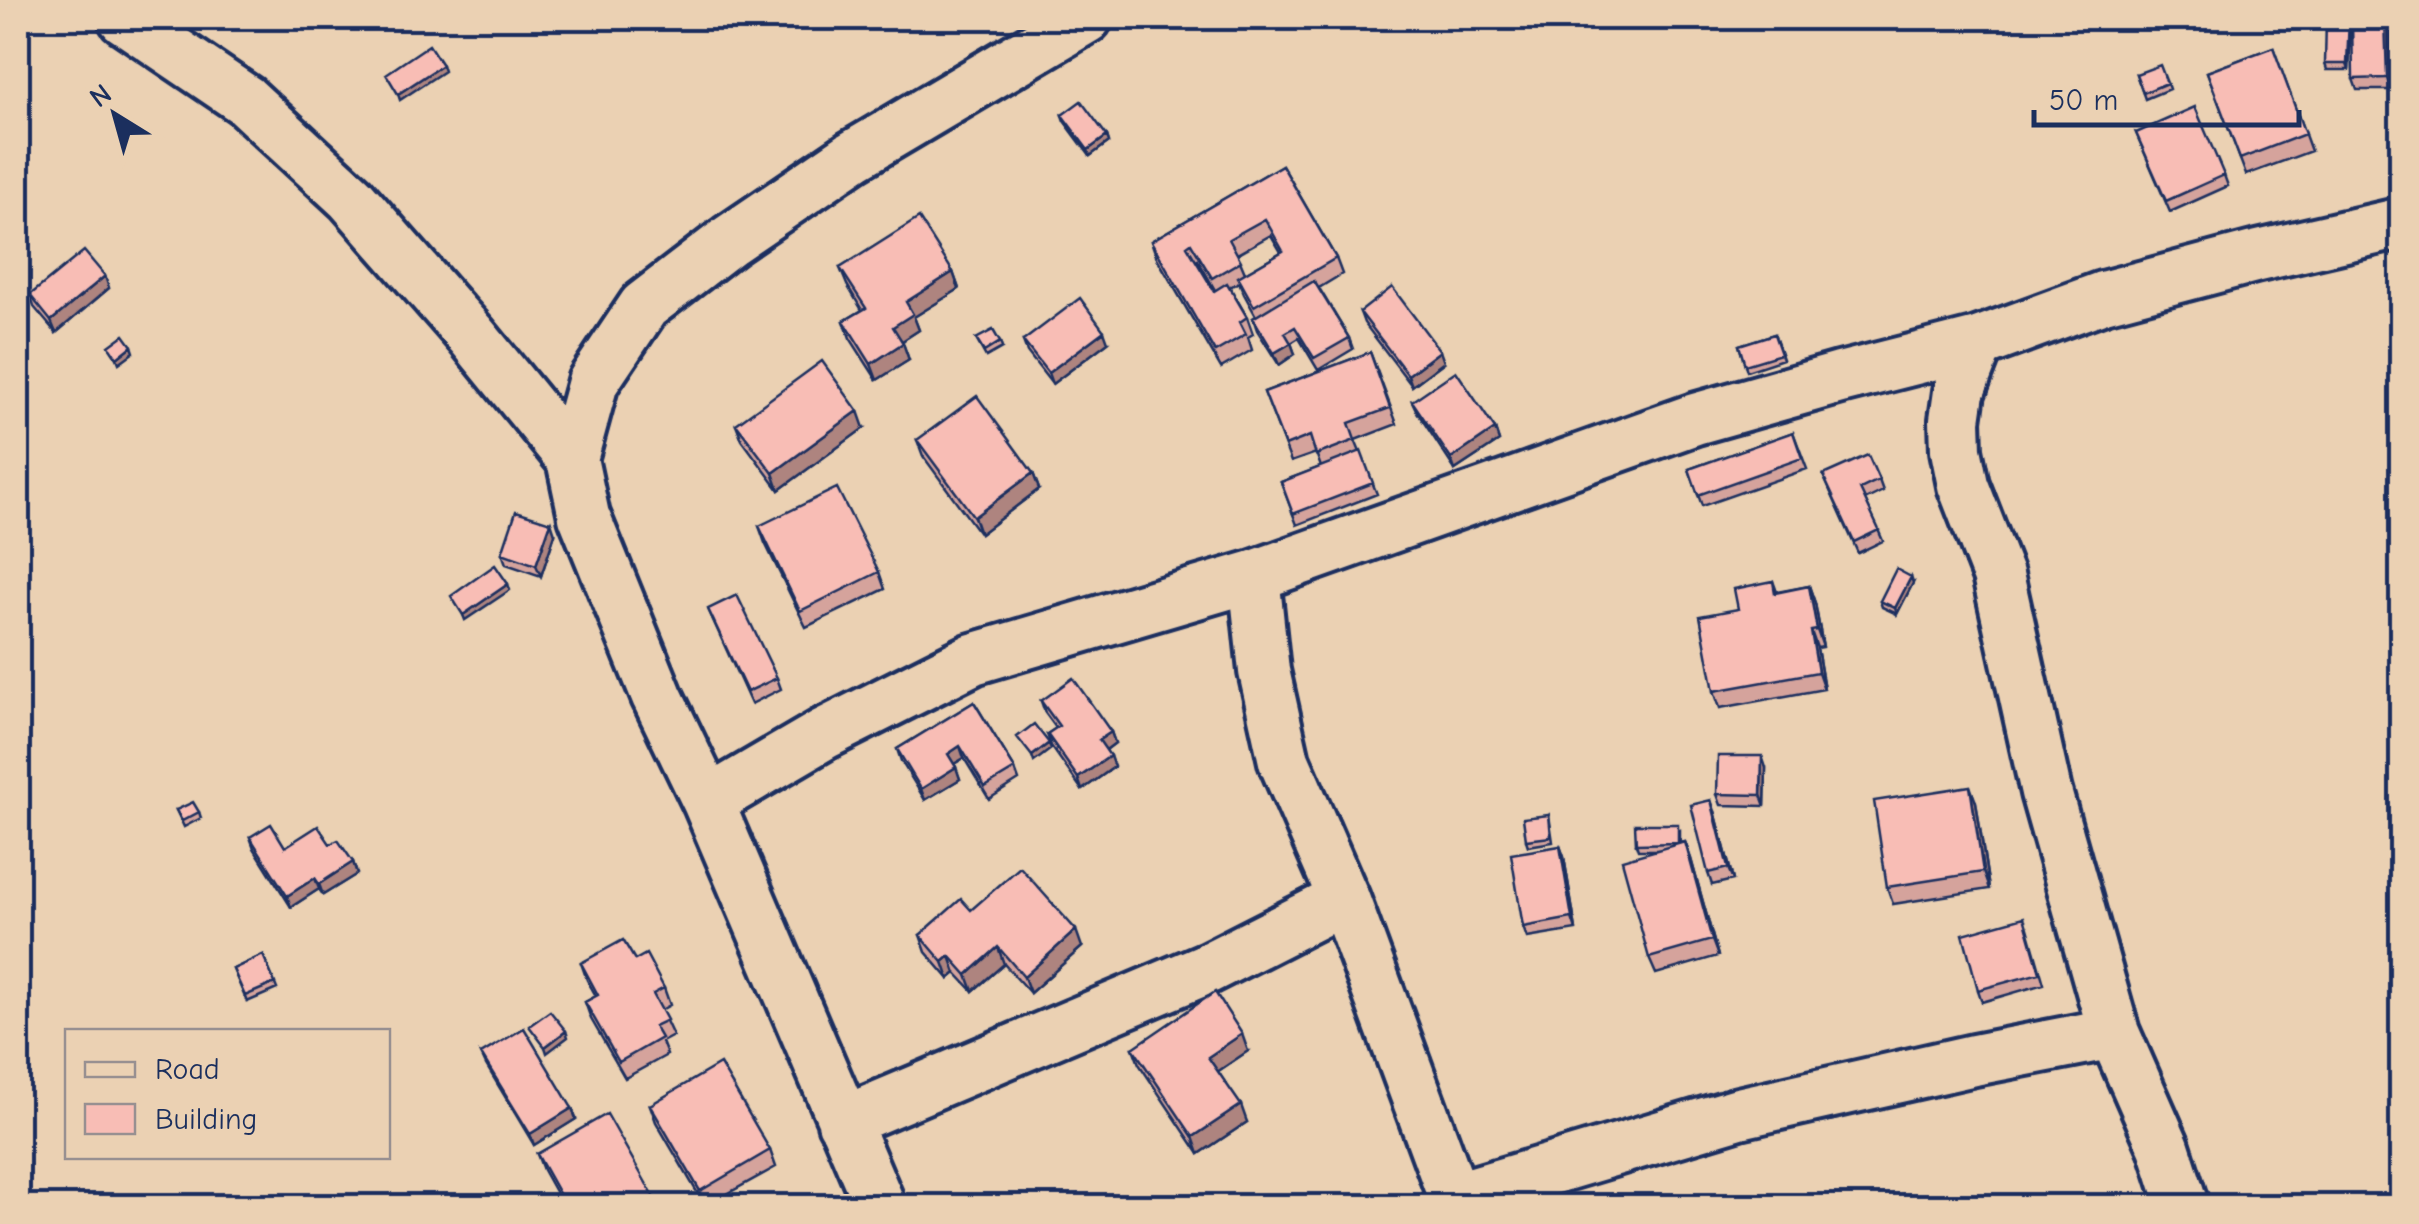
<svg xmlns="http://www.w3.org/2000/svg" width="2419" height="1224" viewBox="0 0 2419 1224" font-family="'Comic Neue',sans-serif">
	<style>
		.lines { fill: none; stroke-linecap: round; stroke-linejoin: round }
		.minor-casing { stroke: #1b2f5e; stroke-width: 58 }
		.minor { stroke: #ebd1b3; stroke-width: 50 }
		.wall { fill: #d5a39c; stroke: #1b2f5e; stroke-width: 2.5; fill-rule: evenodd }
		.shaded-wall { fill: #ae847f; stroke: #1b2f5e; stroke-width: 2.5 }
		.building { fill: #f8bdb5; stroke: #1b2f5e; stroke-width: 2.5 }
	</style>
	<rect width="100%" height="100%" fill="#ebd1b3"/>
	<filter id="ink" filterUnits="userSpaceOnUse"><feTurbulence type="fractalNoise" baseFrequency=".01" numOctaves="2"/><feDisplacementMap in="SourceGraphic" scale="20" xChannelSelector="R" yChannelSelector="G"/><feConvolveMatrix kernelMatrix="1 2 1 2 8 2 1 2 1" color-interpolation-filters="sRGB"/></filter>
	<g filter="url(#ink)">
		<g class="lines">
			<defs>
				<path id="minor" d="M124 18 245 100 351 198 471 335 572 459
					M1978 343 1959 392 1955 420 1956 450 1963 485 1998 575 2046 792 2114 1033 2164 1147 2183 1206
					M1254 576 1264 671 1284 761 1344 899 1457 1206
					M708 802 824 734 973 659 1254 576 1695 419 1840 378 1978 343 2103 297 2254 257 2402 223
					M843 1122 1208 968 1344 899
					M1454 1198 1739 1113 1974 1060 2114 1033
					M880 1206 708 802 657 696 584 516 572 459 593 382 644 306 730 240 853 156 1086 18"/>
			</defs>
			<use href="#minor" class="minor-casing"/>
			<use href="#minor" class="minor"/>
		</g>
		<path class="wall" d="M706 18H735L733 25Z
			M2349 18 2351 24 2349 70H2327L2325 64Z
			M2389 22 2391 90H2357L2353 79Z
			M2273 47 2311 151 2246 175 2207 72Z
			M2136 74 2167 83 2169 89 2145 99Z
			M1062 115 1107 136 1109 142 1090 156 1064 121Z
			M2136 133 2224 175 2228 186 2170 212Z
			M1282 165 1336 258 1342 274 1319 288 1349 338 1353 349 1318 370 1299 338 1291 343 1295 354 1279 365 1257 330 1253 318 1256 316 1244 294 1239 282 1230 287 1247 317 1253 334 1248 337 1252 350 1221 368 1157 258 1151 241ZM1271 235 1281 252 1245 273 1237 254ZM1198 260 1215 290 1214 291 1196 261Z
			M840 268 953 272 959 289 914 317 919 330 902 341 909 360 877 380 850 338 844 321 862 310 847 285Z
			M105 276 109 288 56 333 34 307 30 295Z
			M1360 312 1444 362 1412 386 1364 323Z
			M1774 334 1783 359 1747 371 1739 345Z
			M976 339 1000 342 1002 348 986 357Z
			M1023 341 1108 342 1052 384 1027 352Z
			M1370 352 1397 424 1355 440 1377 494 1297 525 1281 482 1321 467 1316 453 1291 462 1264 392Z
			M1412 401 1495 429 1499 441 1455 470 1417 412Z
			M736 424 864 428 779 490 742 440Z
			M1793 432 1807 469 1702 506 1689 469Z
			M917 440 1033 473 1039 489 980 534 923 456Z
			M1823 475 1879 480 1883 491 1865 500 1883 541 1858 553Z
			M759 526 879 572 885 589 806 627 765 543Z
			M555 534 541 576 506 564 502 553Z
			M1773 581 1777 592 1809 586 1815 603 1823 647 1817 648 1824 689 1720 708 1714 691 1738 609Z
			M1913 583 1897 614 1882 607 1880 601Z
			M708 609 777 678 781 689 751 704Z
			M1041 701 1111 732 1115 743 1106 750 1114 767 1082 790 1051 746 1047 734 1056 728 1045 713Z
			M974 702 1015 769 1019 780 989 799 964 758 954 764 960 779 925 800 901 761 897 749Z
			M1766 768 1765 806 1721 805 1717 794Z
			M1976 802 1989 889 1893 904 1887 887Z
			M176 810 199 812 201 818 184 827Z
			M1715 811 1733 880 1712 885 1708 873Z
			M1549 815 1553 842 1528 846 1526 840Z
			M1680 830V843L1685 842 1691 859 1718 956 1656 974 1649 958 1658 850H1638L1636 844Z
			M250 837 285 847 330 844 353 862 357 874 323 895 319 889 291 907 254 848Z
			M1560 846 1564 857 1576 930 1527 938 1523 927Z
			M971 910 1082 947 1030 993 1004 964 973 991 956 973 949 979 926 952 920 935Z
			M2028 928 2044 984 1982 1002 1978 990Z
			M263 955 277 989 247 1002 233 969Z
			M635 960 664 988 670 1005 661 1010 673 1036 662 1042 667 1055 625 1078 591 1019 585 1002 596 996 587 980 581 963Z
			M1133 1048 1248 1051 1218 1071 1247 1122 1199 1154 1139 1064Z
			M481 1054 572 1108 576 1119 534 1145 486 1065Z
			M650 1105 770 1150 776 1167 705 1206 656 1122Z
			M537 1154 659 1206H563L543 1170Z"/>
		<path class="shaded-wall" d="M2349 18 2351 24 2349 70 2347 64Z
			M2385 18H2388L2389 22 2391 90 2387 78Z
			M442 65 444 71 400 100 398 94Z
			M1107 136 1109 142 1090 156 1088 150Z
			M953 272 959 289 914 317 919 330 899 343 893 327 906 302Z
			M105 276 109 288 56 333 51 321Z
			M1104 331 1108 342 1052 384 1048 373Z
			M903 343 909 360 877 380 871 364Z
			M1291 343 1295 354 1279 365 1274 353Z
			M132 346 134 352 119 363 117 358Z
			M1440 351 1444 362 1412 386 1408 375Z
			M858 411 864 428 779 490 773 473Z
			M1495 429 1499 441 1455 470 1451 459Z
			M1033 473 1039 489 980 534 974 517Z
			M551 522 555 534 541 576 536 565Z
			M1911 577 1913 583 1897 614 1895 608Z
			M508 584 510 590 465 620 463 615Z
			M1809 586 1815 603 1823 647 1817 630Z
			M1811 631 1817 648 1824 689 1818 672Z
			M1111 732 1115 743 1103 752 1099 740Z
			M1049 743 1051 749 1034 762 1032 756Z
			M960 746 964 758 952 765 948 754Z
			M1110 756 1114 767 1082 790 1078 778Z
			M1762 756 1766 768 1765 806 1761 795Z
			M956 767 960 779 925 800 921 789Z
			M1970 786 1976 802 1989 889 1983 872Z
			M1711 800 1715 811 1733 880 1728 868Z
			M1685 842 1691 859 1718 956 1712 940Z
			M1560 846 1564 857 1576 930 1572 918Z
			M353 862 357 874 323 895 319 884Z
			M315 878 319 889 291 907 287 896Z
			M1076 930 1082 947 1030 993 1024 977Z
			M998 947 1004 964 973 991 967 975Z
			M950 956 956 973 949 979 943 962Z
			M566 1031 568 1037 547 1053 545 1047Z
			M1242 1034 1248 1051 1214 1074 1208 1057Z
			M1241 1105 1247 1122 1199 1154 1193 1137Z
			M572 1108 576 1119 534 1145 530 1134Z"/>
		<path class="building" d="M2326 18H2349L2347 64H2325Z
			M2352 18H2385L2387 78 2353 79Z
			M429 45 442 65 398 94 386 74Z
			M2273 47 2305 134 2240 159 2207 72Z
			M2160 65 2167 83 2143 93 2136 74Z
			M1081 101 1107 136 1088 150 1062 115Z
			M2195 107 2224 175 2166 201 2136 133Z
			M1282 165 1336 258 1254 306 1238 277 1283 251 1265 219 1229 239 1241 261 1212 278 1191 243 1187 246 1214 291 1227 283 1247 317 1240 322 1246 334 1215 352 1151 241Z
			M919 218 953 272 906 302 913 314 893 327 903 343 871 364 844 321 866 308 840 268Z
			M84 251 105 276 51 321 30 295Z
			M1314 281 1349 338 1314 358 1295 327 1285 333 1291 343 1274 353 1253 318Z
			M1392 287 1440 351 1408 375 1360 312Z
			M1080 298 1104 331 1048 373 1023 341Z
			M993 330 1000 342 984 352 976 339Z
			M1774 334 1781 354 1745 365 1739 345Z
			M124 335 132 346 117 358 109 346Z
			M1370 352 1390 408 1349 423 1355 440 1316 455 1310 436 1285 446 1264 392Z
			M822 361 858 411 773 473 736 424Z
			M1456 371 1495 429 1451 459 1412 401Z
			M977 396 1033 473 974 517 917 440Z
			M1793 432 1802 458 1698 495 1689 469Z
			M1361 451 1373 483 1293 514 1281 482Z
			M1868 455 1879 480 1860 489 1879 530 1854 542 1823 475Z
			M837 488 879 572 800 611 759 526Z
			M516 511 551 522 536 565 502 553Z
			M495 565 508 584 463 615 451 596Z
			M1896 569 1911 577 1895 608 1880 601Z
			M1773 581 1775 593 1809 586 1817 630 1811 631 1818 672 1714 691 1700 616 1738 609 1734 589Z
			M737 595 777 678 747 692 708 609Z
			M1073 678 1111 732 1099 740 1110 756 1078 778 1047 734 1059 726 1041 701Z
			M974 702 1015 769 985 787 960 746 948 754 956 767 921 789 897 749Z
			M1034 724 1049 743 1032 756 1017 737Z
			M1718 756H1762L1761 795 1717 794Z
			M1970 786 1983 872 1887 887 1874 801Z
			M1711 800 1728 868 1708 873 1691 805Z
			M193 802 199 812 182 821 176 810Z
			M1549 815 1551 837 1526 840 1523 818Z
			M271 824 285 847 318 826 330 844 338 840 353 862 319 884 315 878 287 896 250 837Z
			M1635 824H1678V843L1636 844Z
			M1685 842 1712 940 1649 958 1622 860Z
			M1560 846 1572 918 1523 927 1511 854Z
			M1020 867 1076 930 1024 977 998 947 967 975 950 956 943 962 920 935 961 899 971 910Z
			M2024 917 2040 973 1978 990 1963 934Z
			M623 940 635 960 646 954 664 988 653 994 667 1020 654 1026 661 1038 619 1062 585 1002 598 995 581 963Z
			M263 955 275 983 245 996 233 969Z
			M1215 992 1242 1034 1208 1057 1241 1105 1193 1137 1133 1048Z
			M550 1011 566 1031 545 1047 529 1026Z
			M524 1028 572 1108 530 1134 481 1054Z
			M720 1064 770 1150 700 1191 650 1105Z
			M607 1114 659 1206H566L537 1154Z"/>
	</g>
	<rect width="2419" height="1224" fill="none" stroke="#ebd1b3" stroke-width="60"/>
	<rect x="30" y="30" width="2359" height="1164" fill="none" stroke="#1b2f5e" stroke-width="4" filter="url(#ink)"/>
	<rect x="65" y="1029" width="325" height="130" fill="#ebd1b3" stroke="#989091" stroke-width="2.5"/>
	<rect x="85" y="1062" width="50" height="15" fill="#ebd1b3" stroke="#989091" stroke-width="2.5"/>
	<text x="155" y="1079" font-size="30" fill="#1b2f5e">Road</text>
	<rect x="85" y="1104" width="50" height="30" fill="#f8bdb5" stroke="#989091" stroke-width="2.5"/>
	<text x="155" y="1129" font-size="30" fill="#1b2f5e">Building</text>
	<g transform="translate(115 115) rotate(323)" stroke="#ebd1b3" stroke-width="8" paint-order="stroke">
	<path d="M0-8L18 38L0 25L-18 38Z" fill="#1b2f5e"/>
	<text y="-15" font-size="28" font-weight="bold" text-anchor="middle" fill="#1b2f5e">N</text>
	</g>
	<path d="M2034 110v15h265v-15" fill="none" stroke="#1b2f5e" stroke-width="5"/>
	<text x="2049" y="110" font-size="30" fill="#1b2f5e" stroke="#ebd1b3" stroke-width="8" paint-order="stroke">50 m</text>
</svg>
